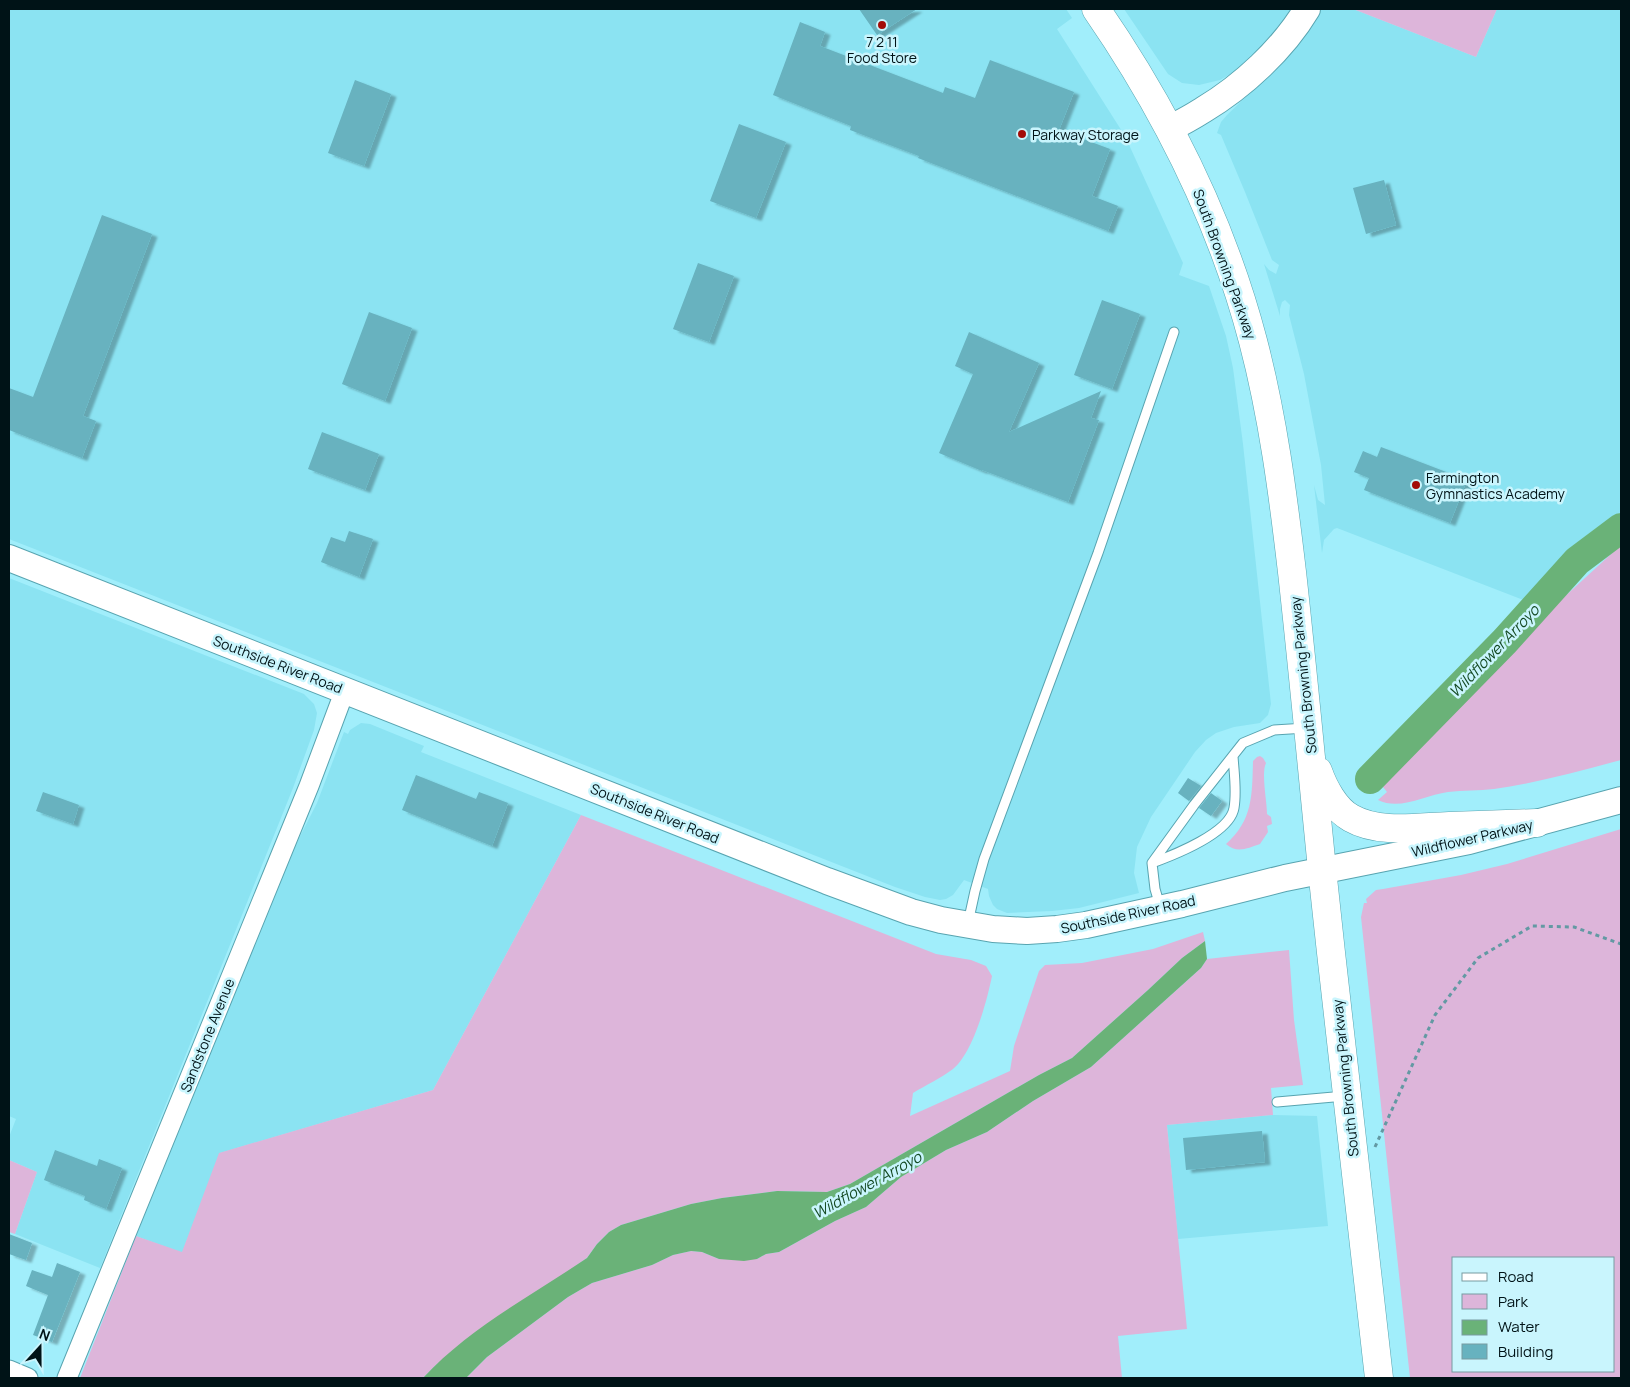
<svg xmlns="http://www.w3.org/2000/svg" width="1630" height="1387" viewBox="0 0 1630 1387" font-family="Manrope,sans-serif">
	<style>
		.built { fill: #8be3f2 }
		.green { fill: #ddb5da; fill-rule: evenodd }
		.water { fill: #6ab278 }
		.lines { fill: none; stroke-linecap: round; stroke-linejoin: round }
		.river { stroke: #6ab278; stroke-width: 30 }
		.building { fill: #67b2bf; filter: url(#shadow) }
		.lane-casing { stroke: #58a4b0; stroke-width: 11 }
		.street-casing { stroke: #58a4b0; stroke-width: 21 }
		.secondary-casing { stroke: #58a4b0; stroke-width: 28 }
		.highway-casing { stroke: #58a4b0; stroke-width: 29 }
		.path { stroke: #6399a3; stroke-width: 3; stroke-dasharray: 4 4; stroke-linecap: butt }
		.lane { stroke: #fff; stroke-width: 9 }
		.street { stroke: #fff; stroke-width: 19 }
		.secondary { stroke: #fff; stroke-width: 26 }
		.highway { stroke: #fff; stroke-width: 28 }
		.poi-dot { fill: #a30c08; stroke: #c9f5fd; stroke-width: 2 }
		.labels { text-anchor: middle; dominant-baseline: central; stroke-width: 5; stroke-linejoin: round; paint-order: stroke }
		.poi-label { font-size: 14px; fill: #001317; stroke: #c9f5fd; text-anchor: start }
		.street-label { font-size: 14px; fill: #001317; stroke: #c9f5fd }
		.water-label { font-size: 15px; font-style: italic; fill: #144922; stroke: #c9f5fd }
	</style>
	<defs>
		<filter id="shadow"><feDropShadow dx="5.5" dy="3" stdDeviation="1" flood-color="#0004"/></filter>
	</defs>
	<rect width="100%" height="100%" fill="#a1eefb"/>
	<path class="built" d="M9 9H1066L1072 18 1057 29 1125 136 1183 263 1179 275 1209 286 1226 336 1233 368 1243 444 1271 704 1268 715 1260 723 1234 727 1216 733 1206 740 1195 752 1151 817 1137 847 1134 873 1139 893 1079 908 1052 911 1007 913 997 909 993 905 989 896 988 889 964 880 953 895 946 899 940 900 925 897 895 887 9 539Z
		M1124 9H1296L1244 66 1220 80 1199 85 1182 83 1168 74Z
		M1315 9H1353L1476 57 1497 9H1621V512L1595 529 1573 546 1526 601 1337 528 1334 529 1324 540 1322 553 1314 485 1318 500 1325 505 1321 465 1304 374 1289 315 1290 305 1285 300 1282 302 1280 309V316L1264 264 1269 270 1276 274 1279 265 1272 260 1245 192 1221 135 1217 133 1221 122 1227 115 1254 89Z
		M9 578 304 694 314 704 317 713 314 730 293 788 100 1268 15 1234 37 1172 9 1160V1137L16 1119 9 1116Z
		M361 723 370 724 424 746 421 752 581 815 433 1090 220 1153 182 1253 136 1236 284 868 317 803 344 732 348 734 350 730Z
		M1273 1115 1317 1116 1328 1226 1178 1239 1167 1125Z"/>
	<path class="green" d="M1353 9H1497L1476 57Z
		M1621 545V760C1579 771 1537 783 1494 789 1479 791 1463 790 1448 792 1425 795 1400 811 1378 800L1387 792 1383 787H1377L1397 766 1408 752 1526 632Z
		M1260 756 1263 758 1266 763C1261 773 1267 801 1267 814L1271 817 1272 824 1267 826 1268 832 1260 844C1248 848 1237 854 1226 844 1253 820 1252 795 1253 761L1257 757Z
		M581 815 936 954 971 960 986 966 992 976C987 1001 973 1053 953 1069 941 1078 926 1085 913 1093L910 1116 1010 1071 1014 1046 1039 971 1045 965 1082 963 1153 949 1203 932 1205 941 1182 958 1148 990 1072 1058 1039 1075 850 1184 827 1192 777 1191 722 1198 691 1204 621 1225 609 1232 597 1244 587 1258 437 1364 423 1378H80L136 1236 182 1252 219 1153 433 1090Z
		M1621 829V1378H1410L1361 917 1364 903H1367L1366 899 1376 890 1383 889 1461 875 1507 864ZM1614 1258V1371H1454V1258Z
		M1289 950 1294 1020 1303 1085 1271 1088 1273 1115 1167 1125 1187 1329 1118 1336 1122 1378H466L487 1357 568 1297 592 1283 652 1265 673 1255 691 1251 702 1252 719 1259H757L766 1254 779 1252 835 1221 866 1207 901 1177 946 1150 987 1132 1033 1101 1091 1067 1201 968 1207 959Z
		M9 1160 37 1172 15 1234 9 1232Z"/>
	<path class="water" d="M1205 941 1207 959 1201 968 1091 1067 1033 1101 987 1132 946 1150 901 1177 866 1207 835 1221 779 1252 766 1254 757 1259 744 1261 719 1259 702 1252 691 1251 673 1255 652 1265 592 1283 568 1297 487 1357 466 1378H423C469 1328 531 1296 587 1258L597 1244 609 1232 621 1225 691 1204 722 1198 777 1191 827 1192 850 1184 1039 1075 1072 1058 1148 990 1182 958Z"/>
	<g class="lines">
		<path class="river" d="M1370 779 1505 641 1577 561 1621 528"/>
	</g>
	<path class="building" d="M859 9H917L877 35Z
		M800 22 825 32 820 46 943 93 945 87 975 98 990 60 1074 92 1059 130 1110 149 1092 196 1118 206 1108 231 918 158 919 156 850 130 851 126 773 95Z
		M355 80 391 94 364 166 328 153Z
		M739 124 786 142 756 218 710 201Z
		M1384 180 1396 225 1366 234 1353 188Z
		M102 215 152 234 83 416 96 421 82 458 9 430V388L33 397Z
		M698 263 734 276 709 342 673 329Z
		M1102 300 1140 314 1112 389 1074 375Z
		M369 312 412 328 385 401 342 384Z
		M969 332 1039 363 1009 432 1101 391 1091 418 1099 420 1068 502 982 470V471L939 453 973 374 955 366Z
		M322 432 379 454 365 490 308 469Z
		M1381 447 1467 480 1450 523 1364 490 1369 478 1354 472 1363 451 1377 457Z
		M349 531 373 539 359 577 321 562 331 537 345 542Z
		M416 775 476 799 479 792 508 803 492 846 402 810Z
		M1188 778 1201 786 1189 801 1178 793Z
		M43 792 79 805 73 824 36 811Z
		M1211 793 1222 801 1211 816 1199 808Z
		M1262 1131 1265 1162 1186 1170 1183 1138Z
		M55 1150 97 1166 99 1159 122 1168 106 1209 84 1200 85 1196 44 1180Z
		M9 1234 32 1243 26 1260 9 1254Z
		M57 1263 80 1272 52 1342 33 1335 48 1295 26 1286 32 1270 52 1277Z"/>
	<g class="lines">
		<defs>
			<path id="lane" d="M1152 863C1174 855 1230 833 1234 808 1237 791 1234 773 1233 756
				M1160 906 1155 889 1152 863 1194 805 1243 743 1274 730 1306 728
				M968 923 975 891 984 859 1098 553 1174 332
				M1277 1102 1345 1096"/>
			<path id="street" d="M9 1370 28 1378
				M67 1378 309 786 345 690"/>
			<path id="secondary" d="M1169 129C1181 123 1192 117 1203 110 1243 86 1283 49 1307 9
				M9 558 827 881 911 912 941 920 993 929 1027 931 1057 929 1086 925 1182 904 1285 878 1469 841 1621 800"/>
			<path id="highway" d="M1096 9C1165 109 1222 223 1253 341 1273 417 1283 495 1292 572 1303 671 1312 770 1322 869 1340 1039 1360 1209 1379 1378
				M1318 771C1324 788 1335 809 1351 818 1379 834 1418 827 1449 826 1478 825 1508 824 1537 823"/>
		</defs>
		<use href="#lane" class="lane-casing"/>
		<use href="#street" class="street-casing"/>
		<use href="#secondary" class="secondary-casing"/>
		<use href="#highway" class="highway-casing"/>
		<path class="path" d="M1375 1147 1435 1015 1478 958 1532 926 1574 927 1621 944"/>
		<use href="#lane" class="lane"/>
		<use href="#street" class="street"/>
		<use href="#secondary" class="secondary"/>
		<use href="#highway" class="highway"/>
	</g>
	<g class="poi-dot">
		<circle cx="882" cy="25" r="5"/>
		<circle cx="1022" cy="134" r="5"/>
		<circle cx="1416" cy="485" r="5"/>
	</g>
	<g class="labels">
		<g class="poi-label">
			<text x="882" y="41" text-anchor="middle">7 2 11<tspan x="882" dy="16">Food Store</tspan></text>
			<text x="1032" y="134">Parkway Storage</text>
			<text x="1426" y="477">Farmington<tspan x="1426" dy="16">Gymnastics Academy</tspan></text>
		</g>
		<g class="street-label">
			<text transform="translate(1225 264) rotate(70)">South Browning Parkway</text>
			<text transform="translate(278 664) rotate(21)">Southside River Road</text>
			<text transform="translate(1303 675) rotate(-96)">South Browning Parkway</text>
			<text transform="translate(655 813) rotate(22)">Southside River Road</text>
			<text transform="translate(1472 838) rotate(-13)">Wildflower Parkway</text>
			<text transform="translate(1128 914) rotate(-12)">Southside River Road</text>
			<text transform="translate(207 1035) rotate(-68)">Sandstone Avenue</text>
			<text transform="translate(1345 1078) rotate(-96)">South Browning Parkway</text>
		</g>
		<g class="water-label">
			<text transform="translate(1494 651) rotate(-46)">Wildflower Arroyo</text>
			<text transform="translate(867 1185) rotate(-29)">Wildflower Arroyo</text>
		</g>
	</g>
	<rect width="1630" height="1387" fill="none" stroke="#001317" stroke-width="20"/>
	<rect x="1452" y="1257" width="162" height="115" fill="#c9f5fd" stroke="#799ba1"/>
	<rect x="1462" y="1273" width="25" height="8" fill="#ffffff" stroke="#799ba1"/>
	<text x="1498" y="1282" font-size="15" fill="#001317">Road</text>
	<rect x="1462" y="1294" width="25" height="15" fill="#ddb5da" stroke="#799ba1"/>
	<text x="1498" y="1307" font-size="15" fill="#001317">Park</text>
	<rect x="1462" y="1320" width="25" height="15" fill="#6ab278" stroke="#799ba1"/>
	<text x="1498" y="1332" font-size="15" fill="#001317">Water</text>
	<rect x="1462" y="1344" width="25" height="15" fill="#67b2bf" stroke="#799ba1"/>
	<text x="1498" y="1357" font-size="15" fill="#001317">Building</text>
	<g transform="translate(40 1347) rotate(21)" stroke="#c9f5fd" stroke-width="4" paint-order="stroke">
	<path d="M0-4L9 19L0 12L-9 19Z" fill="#001317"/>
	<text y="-8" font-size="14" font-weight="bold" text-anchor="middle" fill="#001317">N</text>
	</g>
</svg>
